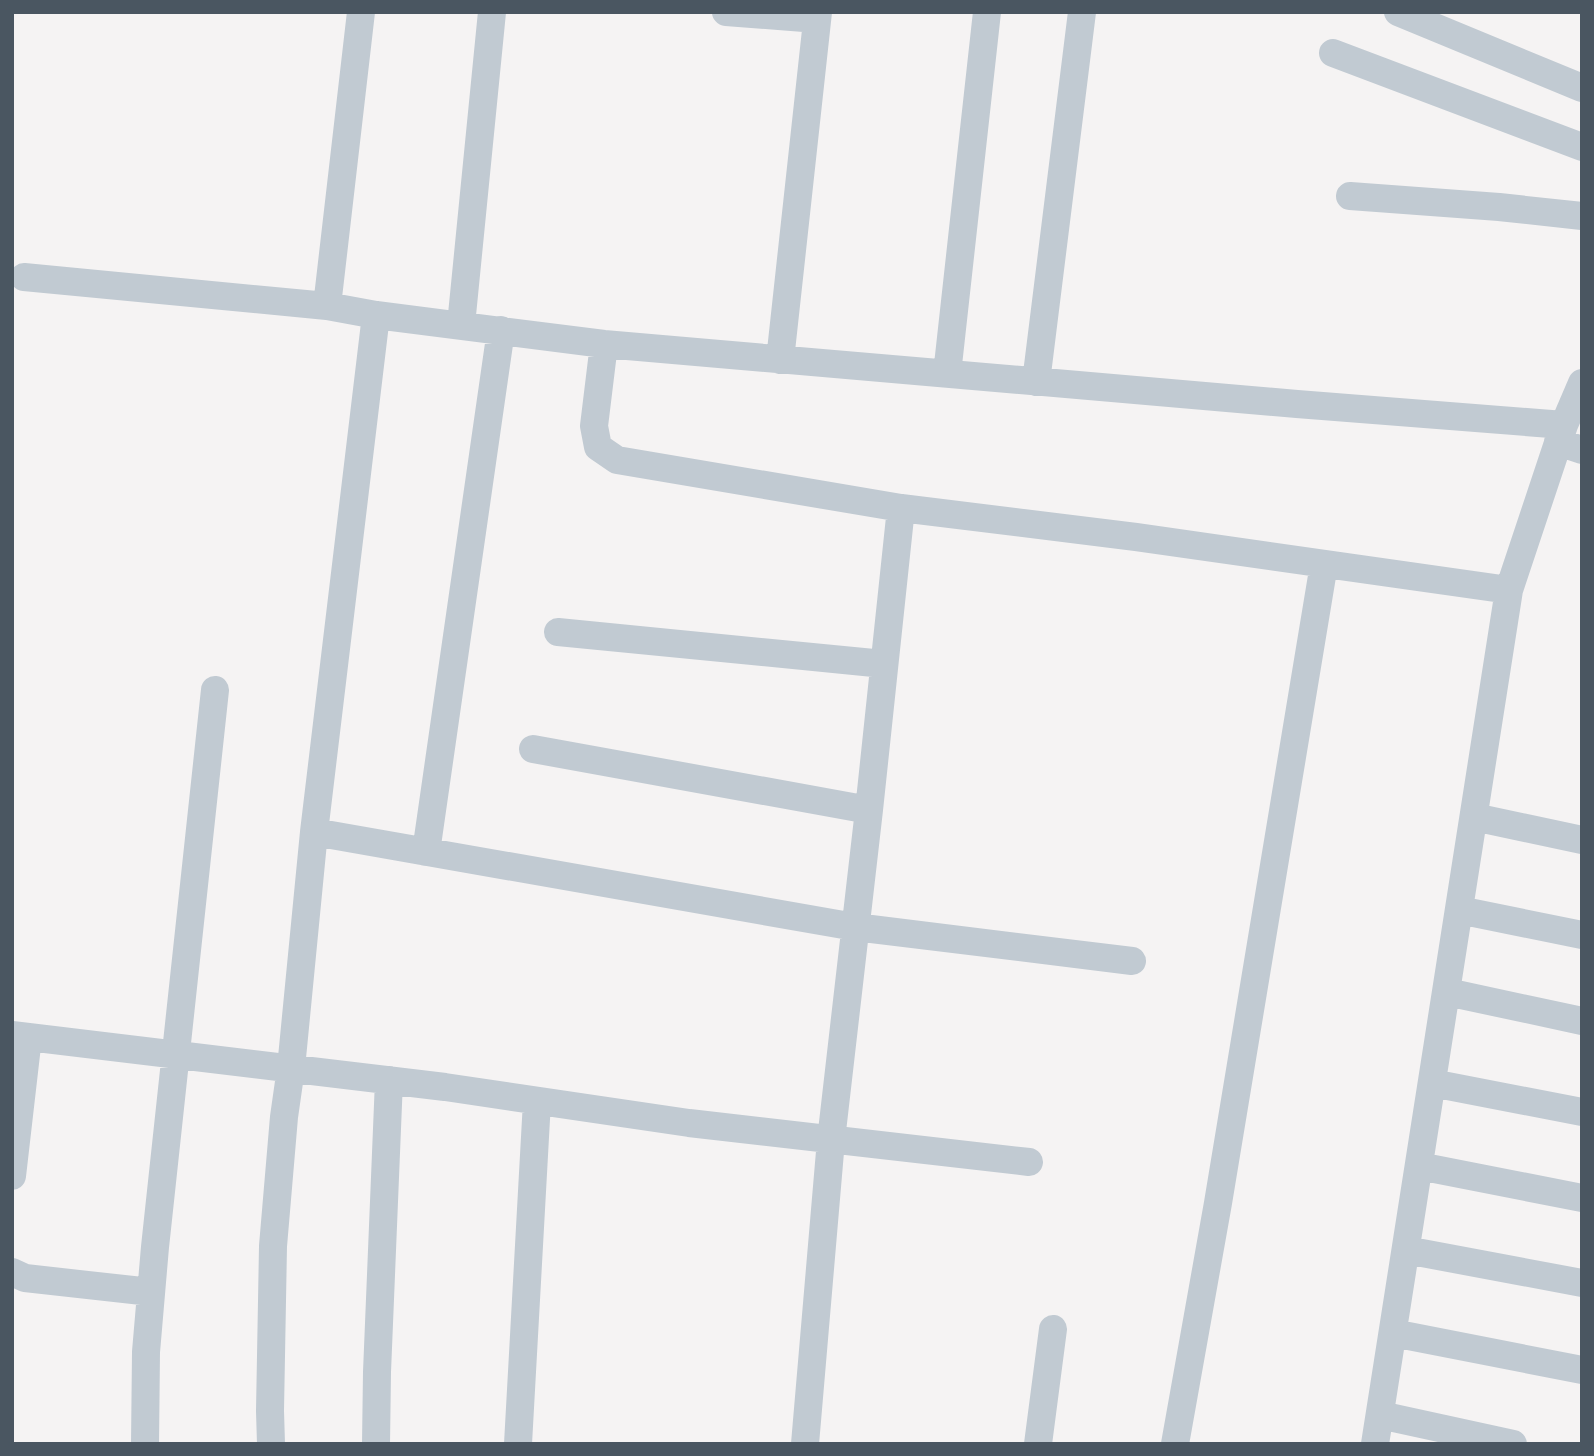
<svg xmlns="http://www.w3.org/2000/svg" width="1594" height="1456" viewBox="0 0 1594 1456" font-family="'Work Sans',sans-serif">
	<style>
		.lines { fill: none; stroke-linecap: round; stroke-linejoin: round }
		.street { stroke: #c1cad2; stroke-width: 28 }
	</style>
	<rect width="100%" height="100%" fill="#f5f3f3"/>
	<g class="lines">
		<path class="street" d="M726 12 817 19
			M1398 12 1582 88
			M1333 53 1582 147
			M1350 196 1499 207 1582 216
			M24 277 327 306 376 315 604 344 1297 404 1564 425
			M327 306 361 12
			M461 325 492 12
			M604 344 594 426 598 447 617 460 901 508 1136 537 1509 590
			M780 360 818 12
			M947 374 987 12
			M1036 382 1082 12
			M1558 442 1582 450
			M558 632 884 664
			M533 749 869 810
			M1474 817 1582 840
			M314 832 855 927 1132 961
			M426 852 501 330
			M1459 910 1582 935
			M1447 992 1582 1021
			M12 1035 445 1087 689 1123 1029 1162
			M1432 1083 1582 1112
			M1419 1166 1582 1198
			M12 1176 28 1037
			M1406 1250 1582 1283
			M12 1272 25 1278 151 1292
			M1393 1333 1582 1370
			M1380 1415 1513 1444
			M145 1444 146 1352 155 1247 215 690
			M271 1444 270 1411 273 1246 284 1117 291 1068 314 832 376 315
			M376 1444 377 1372 389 1080
			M518 1444 537 1101
			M805 1444 831 1140 869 810 901 508
			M1038 1444 1053 1329
			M1175 1444 1218 1203 1324 564
			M1375 1444 1509 590 1564 425 1582 383"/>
	</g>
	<rect width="1594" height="1456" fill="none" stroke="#4a5661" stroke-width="28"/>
</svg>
